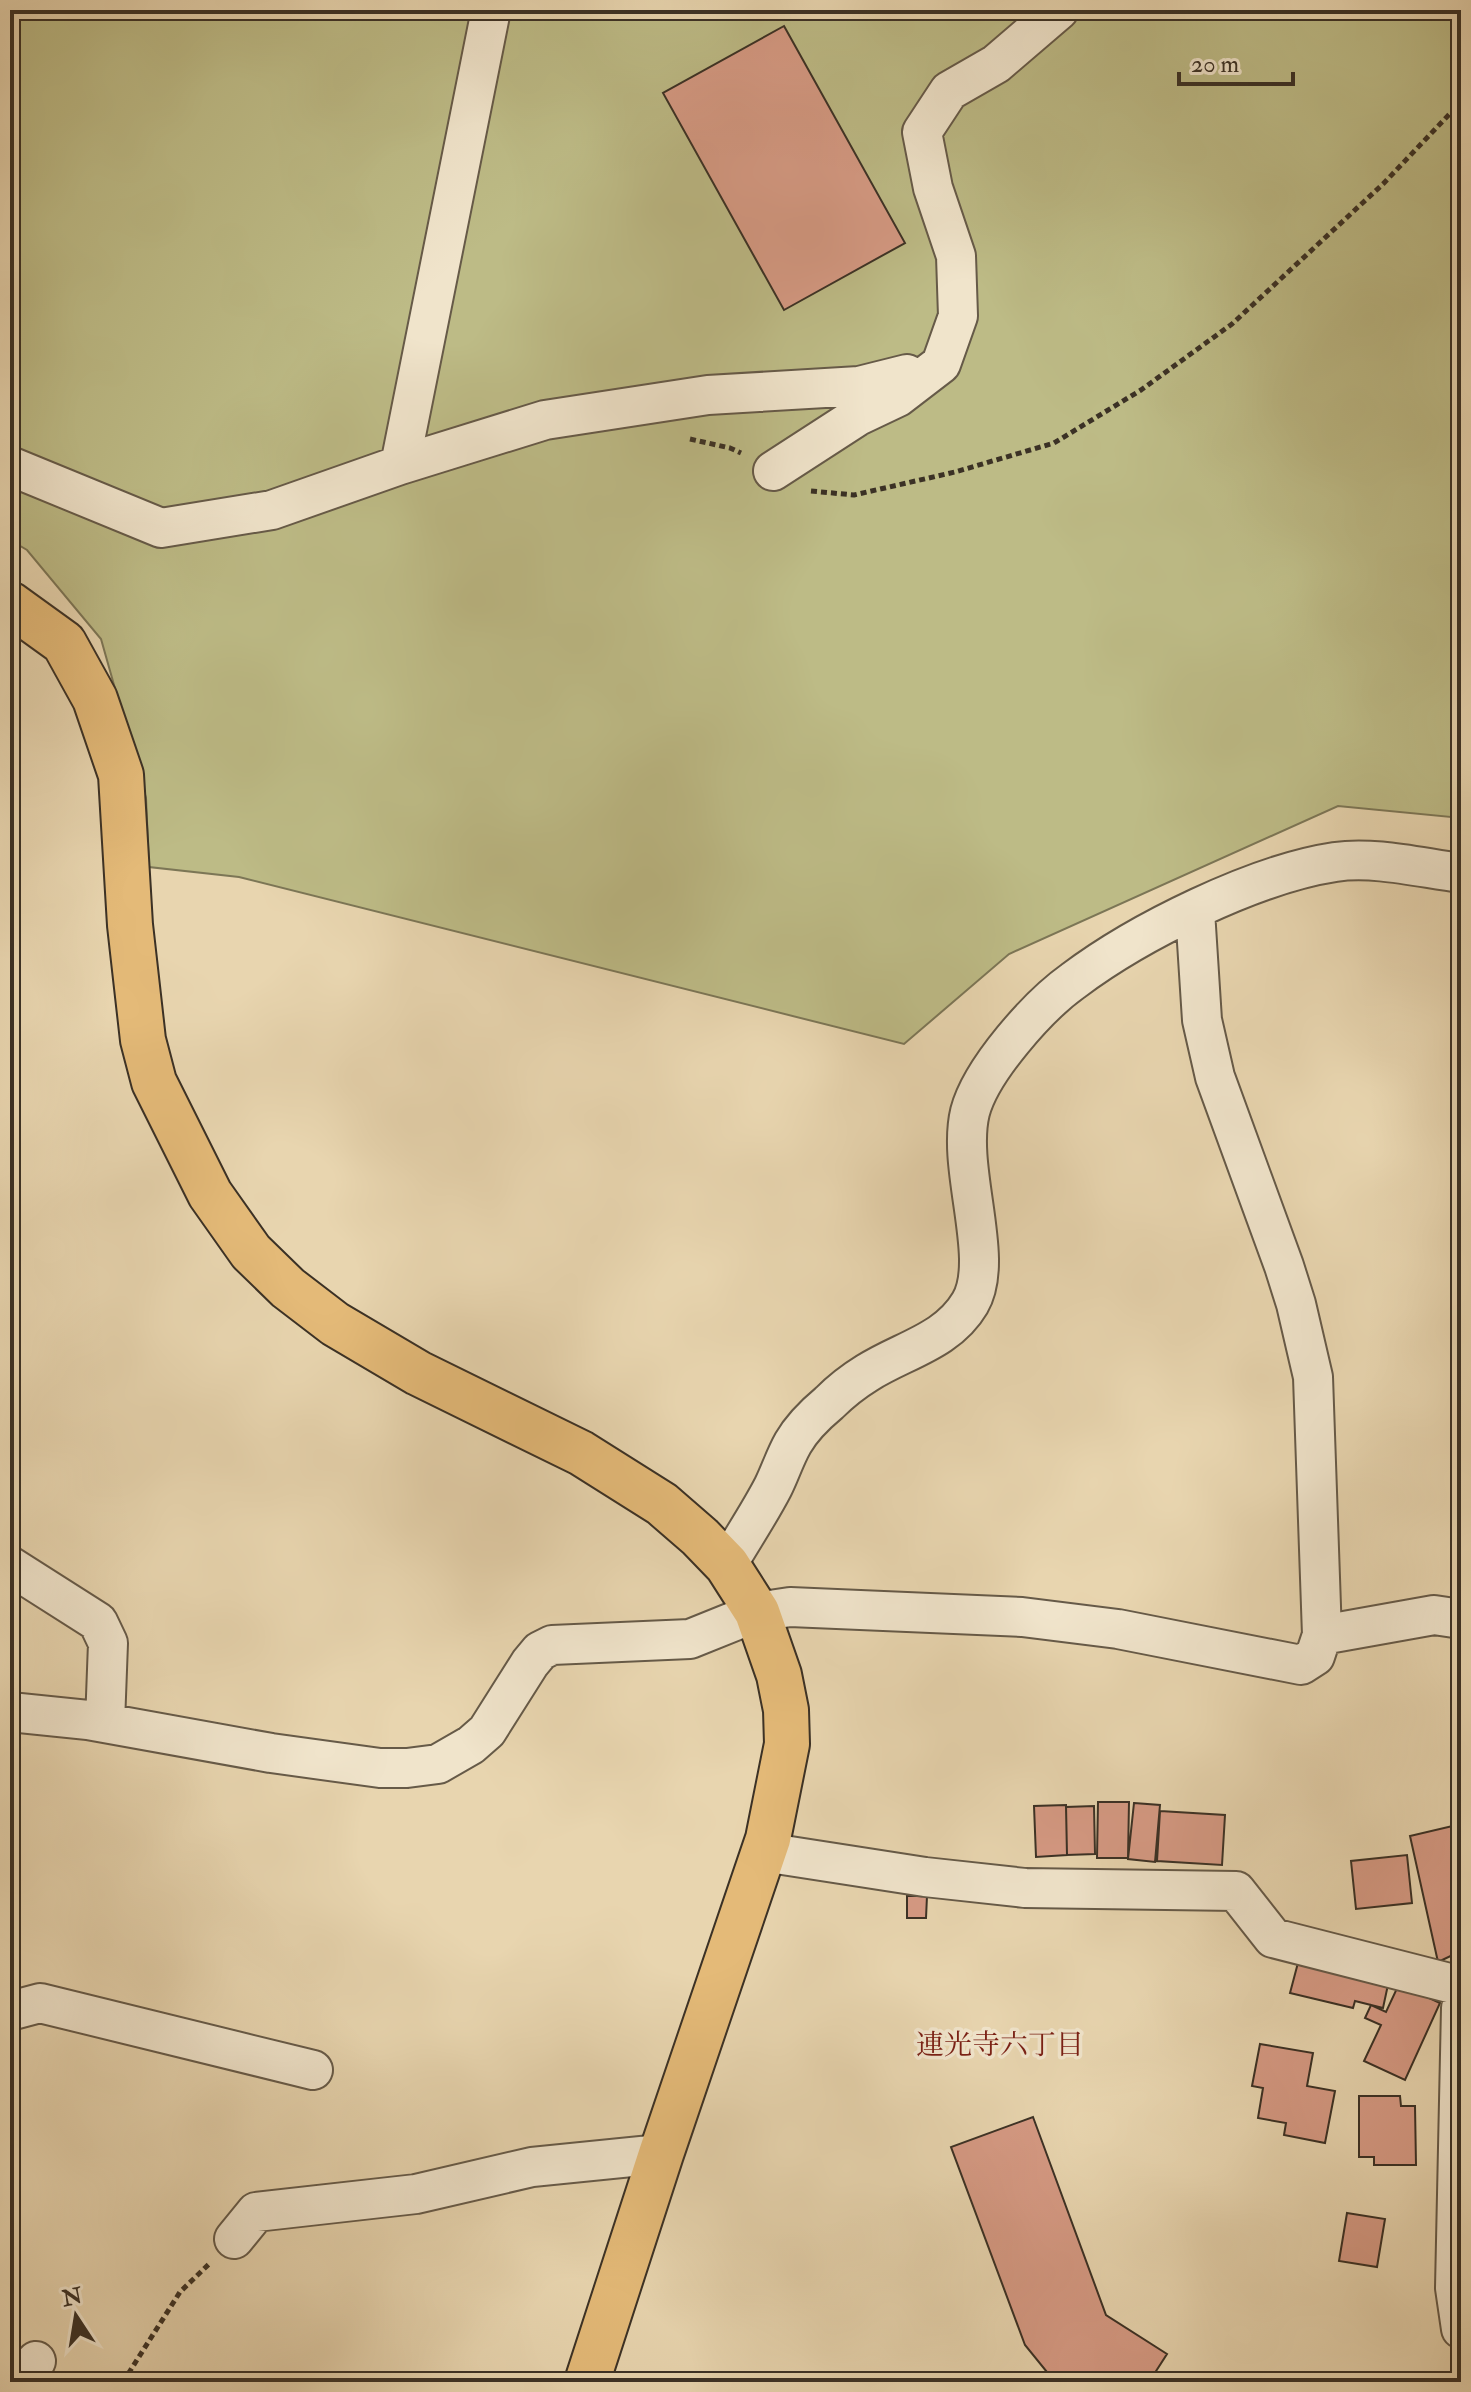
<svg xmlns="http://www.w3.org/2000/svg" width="1471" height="2392" viewBox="0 0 1471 2392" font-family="'IM FELL Double Pica','Noto Serif JP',serif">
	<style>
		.green { fill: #bdbb86; stroke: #7c7656; stroke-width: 2 }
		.building { fill: #d69a84; stroke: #3b3125; stroke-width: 2 }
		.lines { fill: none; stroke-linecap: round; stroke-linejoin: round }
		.minor-casing { stroke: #665a48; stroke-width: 42 }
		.major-casing { stroke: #3b3125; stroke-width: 48 }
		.path { stroke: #3b3125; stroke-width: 5; stroke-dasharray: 6 4; stroke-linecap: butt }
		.minor { stroke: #f0e4cb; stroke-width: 38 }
		.major { stroke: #e4ba78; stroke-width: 44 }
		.labels { text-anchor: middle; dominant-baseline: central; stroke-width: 7; stroke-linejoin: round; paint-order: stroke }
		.neighbourhood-label { font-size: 28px; fill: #7a1f14; stroke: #f0e4cb }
	</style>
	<rect width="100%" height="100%" fill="#e8d5af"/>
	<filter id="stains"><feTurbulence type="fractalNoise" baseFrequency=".0025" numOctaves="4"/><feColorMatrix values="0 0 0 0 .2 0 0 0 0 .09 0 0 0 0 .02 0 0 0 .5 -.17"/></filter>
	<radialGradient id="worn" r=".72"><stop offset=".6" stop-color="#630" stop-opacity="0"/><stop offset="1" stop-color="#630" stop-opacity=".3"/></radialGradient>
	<path class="green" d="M10 10H1461V818L1338 806 1009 954 904 1044 239 877 149 867 146 798 101 639 27 550 10 540Z"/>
	<path class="building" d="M784 26 905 243 784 310 663 93Z
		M1098 1802H1129L1128 1858H1097Z
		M1134 1803 1160 1805 1155 1862 1128 1859Z
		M1066 1805 1067 1855 1036 1857 1034 1806Z
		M1094 1806 1095 1854 1067 1855 1066 1807Z
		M1160 1811 1225 1815 1222 1865 1157 1861Z
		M1461 1824V1867L1453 1869 1461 1902V1943L1457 1953 1438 1962 1410 1836Z
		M1407 1855 1412 1903 1356 1909 1351 1861Z
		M907 1896H927L926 1918H907Z
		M1299 1959 1389 1980 1383 2008 1355 2001 1353 2008 1290 1993Z
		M1399 1984 1440 2003 1405 2080 1364 2061 1381 2025 1365 2018 1371 2005 1386 2012Z
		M1260 2044 1313 2053 1307 2086 1335 2091 1325 2143 1284 2135 1286 2123 1258 2118 1263 2088 1252 2086Z
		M1359 2096H1400L1401 2106H1415L1416 2165H1374V2157H1359Z
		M1033 2117 1106 2315 1167 2354 1149 2382H1055L1025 2345 951 2147Z
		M1347 2213 1385 2219 1377 2267 1339 2261Z"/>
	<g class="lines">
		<defs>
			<path id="minor" d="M400 465 545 420 708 395 859 386 907 374
				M10 466 161 528 272 510 400 465 491 10
				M773 471 858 416 898 397 941 364 958 316 956 256 933 188 922 132 949 91 996 64 1059 10
				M727 1565C742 1539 759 1514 773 1487 780 1473 785 1457 793 1443 801 1429 817 1413 829 1403 840 1392 854 1381 867 1373 903 1350 947 1342 970 1303 996 1259 956 1169 970 1112 981 1070 1038 1006 1073 981 1138 932 1255 874 1335 862 1375 856 1421 868 1461 873
				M10 1566 98 1622 108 1643 105 1723
				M1322 1635 1434 1615 1461 1619
				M10 1712 88 1720 271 1753 380 1768H407L438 1764 471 1745 487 1731 530 1663 540 1651 552 1645 690 1639 757 1612 790 1607 1022 1617 1118 1629 1301 1665 1315 1656 1322 1635 1313 1377 1296 1304 1284 1266 1215 1077 1202 1020 1195 911
				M764 1852 925 1877 1025 1888 1236 1891 1273 1938 1461 1986
				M1461 2008 1455 2288 1461 2329
				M10 2011 40 2003 313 2070
				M234 2239 256 2212 416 2194 532 2167 661 2154
				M19 2382 36 2361"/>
			<path id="major" d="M10 604 64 643 95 699 121 775 130 925 143 1040 154 1082 210 1194 251 1252 288 1288 335 1324 418 1373 581 1453 662 1504 700 1537 727 1565 757 1612 779 1675 786 1710 787 1744 768 1839 661 2154 587 2382"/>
		</defs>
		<use href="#minor" class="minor-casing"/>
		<use href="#major" class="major-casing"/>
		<path class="path" d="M690 439 730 448 741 453
			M811 491 854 495 955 472 1054 443 1141 390 1232 324 1383 184 1461 102
			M123 2382 180 2292 209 2264"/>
		<use href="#minor" class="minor"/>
		<use href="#major" class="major"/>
	</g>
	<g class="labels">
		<g class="neighbourhood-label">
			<text x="1000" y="2045">連光寺六丁目</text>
		</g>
	</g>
	<rect width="1471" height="2392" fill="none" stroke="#e8d5af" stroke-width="40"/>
	<rect x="12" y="12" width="1447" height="2368" fill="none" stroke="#3b3125" stroke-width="4"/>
	<rect x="20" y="20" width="1431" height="2352" fill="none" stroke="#3b3125" stroke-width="2"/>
	<g transform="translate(76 2316) rotate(348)" stroke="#f0e4cb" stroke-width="6" paint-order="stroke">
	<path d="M0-6L14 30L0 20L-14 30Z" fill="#3b3125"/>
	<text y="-12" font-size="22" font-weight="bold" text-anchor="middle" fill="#3b3125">N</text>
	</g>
	<path d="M1179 72v12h114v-12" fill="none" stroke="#3b3125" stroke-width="4"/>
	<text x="1191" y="72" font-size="24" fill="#3b3125" stroke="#f0e4cb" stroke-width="6" paint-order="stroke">20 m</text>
	<rect width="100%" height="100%" filter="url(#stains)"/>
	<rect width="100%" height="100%" fill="url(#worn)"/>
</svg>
